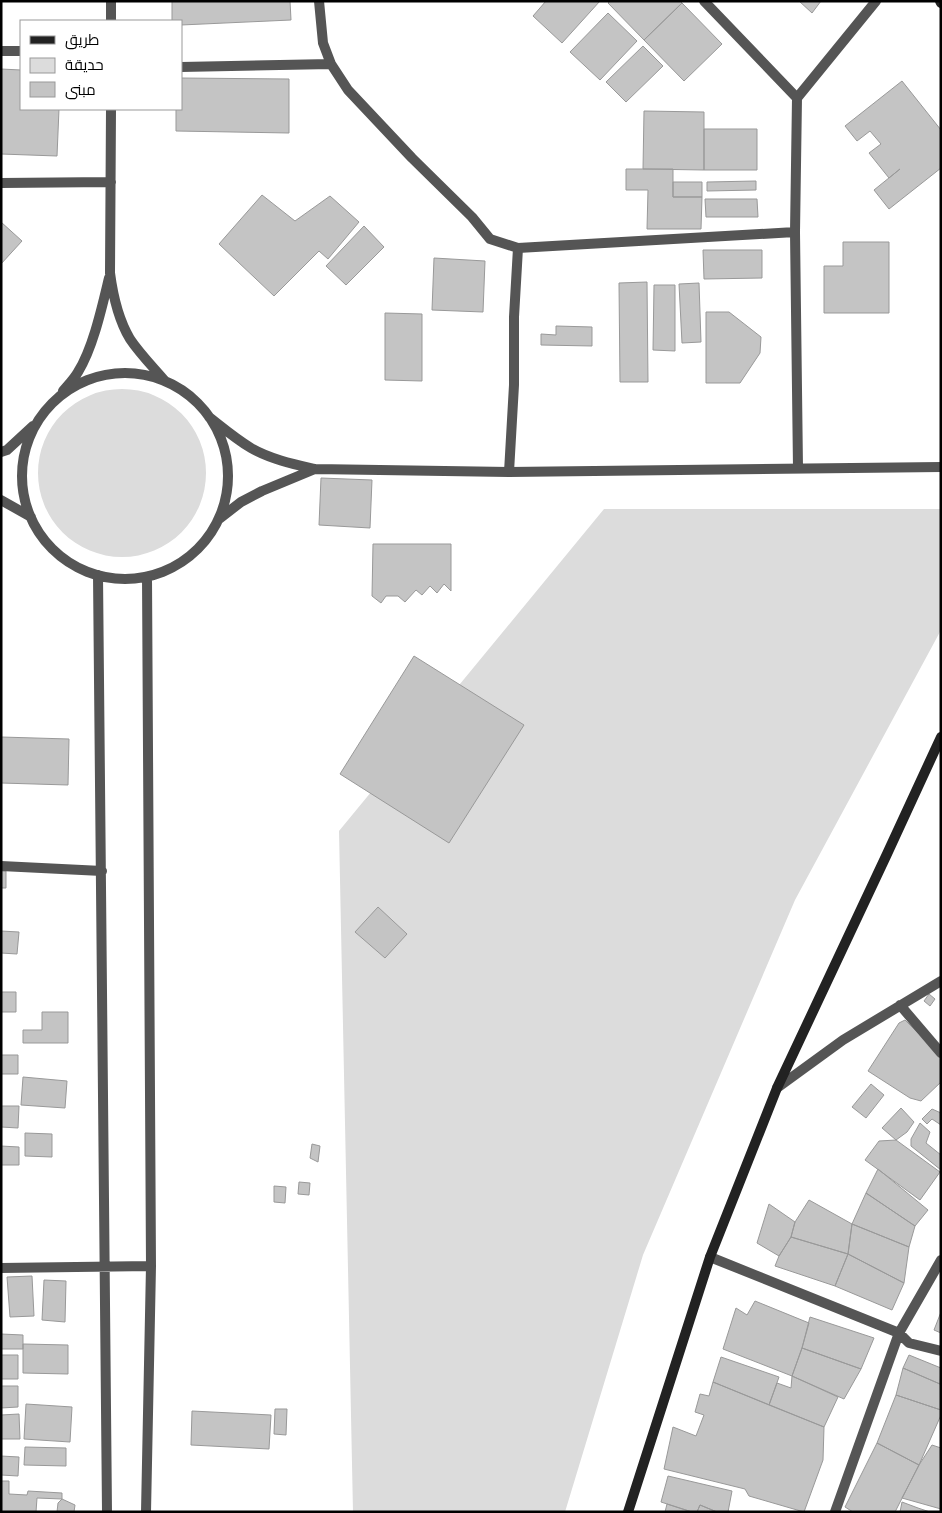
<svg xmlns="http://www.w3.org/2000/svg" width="942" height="1513" viewBox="0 0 942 1513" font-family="'Public Sans',Cairo,sans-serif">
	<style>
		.green { fill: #dcdcdc }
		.building { fill: #c4c4c4; stroke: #999 }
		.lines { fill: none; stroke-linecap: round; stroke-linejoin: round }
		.street { stroke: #555; stroke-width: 10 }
		.secondary { stroke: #222; stroke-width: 10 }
	</style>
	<rect width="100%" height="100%" fill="#fff"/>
	<path class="green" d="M38 473a84 84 0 1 1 168 0a84 84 0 1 1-168 0Z
		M604 509H941V630L795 900 643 1255 565 1512H353L339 831Z"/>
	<path class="building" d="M172 1H290L291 20 181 25V21H172Z
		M546 1H600L562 43 533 16Z
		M610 1H680L682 3 644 40 608 3Z
		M799 1H821L812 13Z
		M682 3 722 44 684 81 644 40Z
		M608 13 637 41 600 80 570 52Z
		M643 46 663 66 626 102 606 82Z
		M1 69 21 70V109H59L57 156 1 154Z
		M181 78 289 79V133L176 131V109H181Z
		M902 81 941 130V168L889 209 874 190 900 169 889 178 869 153 881 144 870 131 857 141 845 126Z
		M644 111 704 112V170L643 169Z
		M704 129H757V170H704Z
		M626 169H673V197H702L701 229H647L648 190H626Z
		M756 181V190L707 191V182Z
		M673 182H702V197H673Z
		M262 195 295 221 330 196 359 222 328 259 319 251 274 296 219 244Z
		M705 199H757L758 217H706Z
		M1 222 22 241 1 264Z
		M364 226 384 247 346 285 326 266Z
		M843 242H889V313H824V266H843Z
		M703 250H762V278L704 279Z
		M434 258 485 261 483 312 432 310Z
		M647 282 648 382H620L619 283Z
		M699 283 701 342 682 343 679 284Z
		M654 285H675V351L653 350Z
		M706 312H729L761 337 760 353 740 383H706Z
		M385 313 422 314V381L385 380Z
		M556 326 592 327V346L541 345V334L556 335Z
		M321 478 372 480 370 528 319 525Z
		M373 544H451V591L444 584 437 593 430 586 422 595 416 590 405 602 398 596H386L381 603 372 596Z
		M414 656 524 725 449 843 340 774Z
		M1 737 69 739 68 785 1 783Z
		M1 871H6V888H1Z
		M378 907 407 934 385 958 355 932Z
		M1 931 19 932 17 954 1 953Z
		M1 992H16V1012H1Z
		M929 994 935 999 930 1006 924 1001Z
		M42 1012H68V1043H23V1030H42Z
		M905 1020 941 1056V1082L921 1101 910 1098 868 1071 899 1023Z
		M1 1055H18V1074H1Z
		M23 1077 67 1081 65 1108 21 1105Z
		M871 1084 884 1095 866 1118 852 1107Z
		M1 1106H19L18 1128 1 1127Z
		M901 1108 914 1122 907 1132 896 1140 882 1128Z
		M932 1109 941 1113V1125L932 1119 927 1124 922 1119Z
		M920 1123 930 1132 926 1143 941 1155V1170L911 1146V1139Z
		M25 1133 52 1134V1157L25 1156Z
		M896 1140 940 1172 920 1200 865 1160 879 1141Z
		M312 1144 320 1146 318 1162 310 1158Z
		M1 1146 19 1147V1165H1Z
		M878 1169 928 1210 915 1226 866 1193Z
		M299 1182 310 1183 309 1195 298 1194Z
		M274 1186 286 1187 285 1203 274 1202Z
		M866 1193 915 1226 909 1247 852 1224Z
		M809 1200 852 1224 848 1254 791 1237 795 1222Z
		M769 1204 795 1222 791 1237 779 1256 757 1243Z
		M852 1224 909 1247 904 1283 848 1254Z
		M791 1237 848 1254 835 1286 775 1266 779 1256Z
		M848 1254 904 1283 892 1310 835 1286Z
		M32 1276 34 1316 10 1317 7 1277Z
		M44 1280 66 1281 65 1322 42 1320Z
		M755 1301 809 1323 802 1348 792 1376 723 1349 736 1308 747 1315Z
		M941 1312V1333L934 1330Z
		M810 1317 874 1338 861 1369 802 1348Z
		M1 1334 23 1335V1349H1Z
		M23 1344 68 1345V1374L23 1373Z
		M802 1348 861 1369 844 1399 792 1376Z
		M1 1355H18V1379H1Z
		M909 1355 941 1368 940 1384 903 1368Z
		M721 1357 779 1377 769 1405 713 1382Z
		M903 1368 940 1384 941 1382V1410L896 1395Z
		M792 1376 838 1397 824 1427 769 1405 777 1383 791 1388Z
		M713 1382 824 1427 823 1460 804 1512 749 1496 745 1489 664 1469 673 1427 696 1436 704 1415 695 1412 700 1394 709 1396Z
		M1 1386H18V1407L1 1408Z
		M896 1395 941 1410V1415L919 1465 877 1443Z
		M26 1404 72 1407 70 1442 24 1439Z
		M275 1409H287L286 1435 274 1434Z
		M192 1411 271 1415 269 1449 191 1445Z
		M19 1414 20 1439H1V1415Z
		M877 1443 919 1465 895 1512H853L845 1507Z
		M932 1445 941 1448V1509L902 1498 919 1465Z
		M25 1447 66 1448V1466L24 1465Z
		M1 1456 19 1457 18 1476 1 1475Z
		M668 1476 732 1491 728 1512H717L700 1505 697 1512H692L661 1502Z
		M1 1481H9V1494L27 1495 28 1491 62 1493V1499L37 1498 36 1512H1Z
		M62 1499 75 1505 74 1512H57L58 1503Z
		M902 1502 918 1508 930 1512H900Z
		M667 1504 692 1512H665Z
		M700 1505 717 1512H697Z"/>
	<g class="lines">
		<path class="street" d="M319 1 323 43 331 64 348 90 412 158 472 217 490 239 518 248 514 317V385L509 472
			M704 1 797 98 795 232 798 468
			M111 21V1
			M1 51H21
			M181 67 331 64
			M797 98 876 1
			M111 109 110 273C113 296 118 319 130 339 140 354 154 368 165 381
			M1 183 111 182
			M518 248 795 232
			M22 476a103 103 0 1 1 206 0a103 103 0 1 1-206 0Z
			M63 391C68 385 74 379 78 372 93 348 102 307 109 278
			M209 417C223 428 236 439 251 448 270 459 293 464 315 469L509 472 941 467
			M1 452 7 450 33 426
			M1 500 31 517
			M219 519 241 502 262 491 315 469
			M98 575 107 1512
			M1 866 102 871
			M900 1005 941 1053
			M777 1088 843 1040 941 981
			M710 1257 899 1333 909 1343 941 1351
			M1 1268 151 1266
			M146 1512 151 1266 147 577
			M835 1512 899 1333 941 1260"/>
		<path class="secondary" d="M940 1 941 3
			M628 1512 710 1257 777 1088 887 854 941 737"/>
	</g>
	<rect width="942" height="1513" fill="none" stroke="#000000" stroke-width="5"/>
	<rect x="20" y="20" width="162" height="90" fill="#ffffff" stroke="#999999"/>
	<rect x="30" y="36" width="25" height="8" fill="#222222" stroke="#999999"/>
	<text x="65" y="45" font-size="15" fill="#000000">طريق</text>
	<rect x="30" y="58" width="25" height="15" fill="#dcdcdc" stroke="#999999"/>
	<text x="65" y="70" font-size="15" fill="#000000">حديقة</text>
	<rect x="30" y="82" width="25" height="15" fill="#c4c4c4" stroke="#999999"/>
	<text x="65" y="95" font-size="15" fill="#000000">مبنى</text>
</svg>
